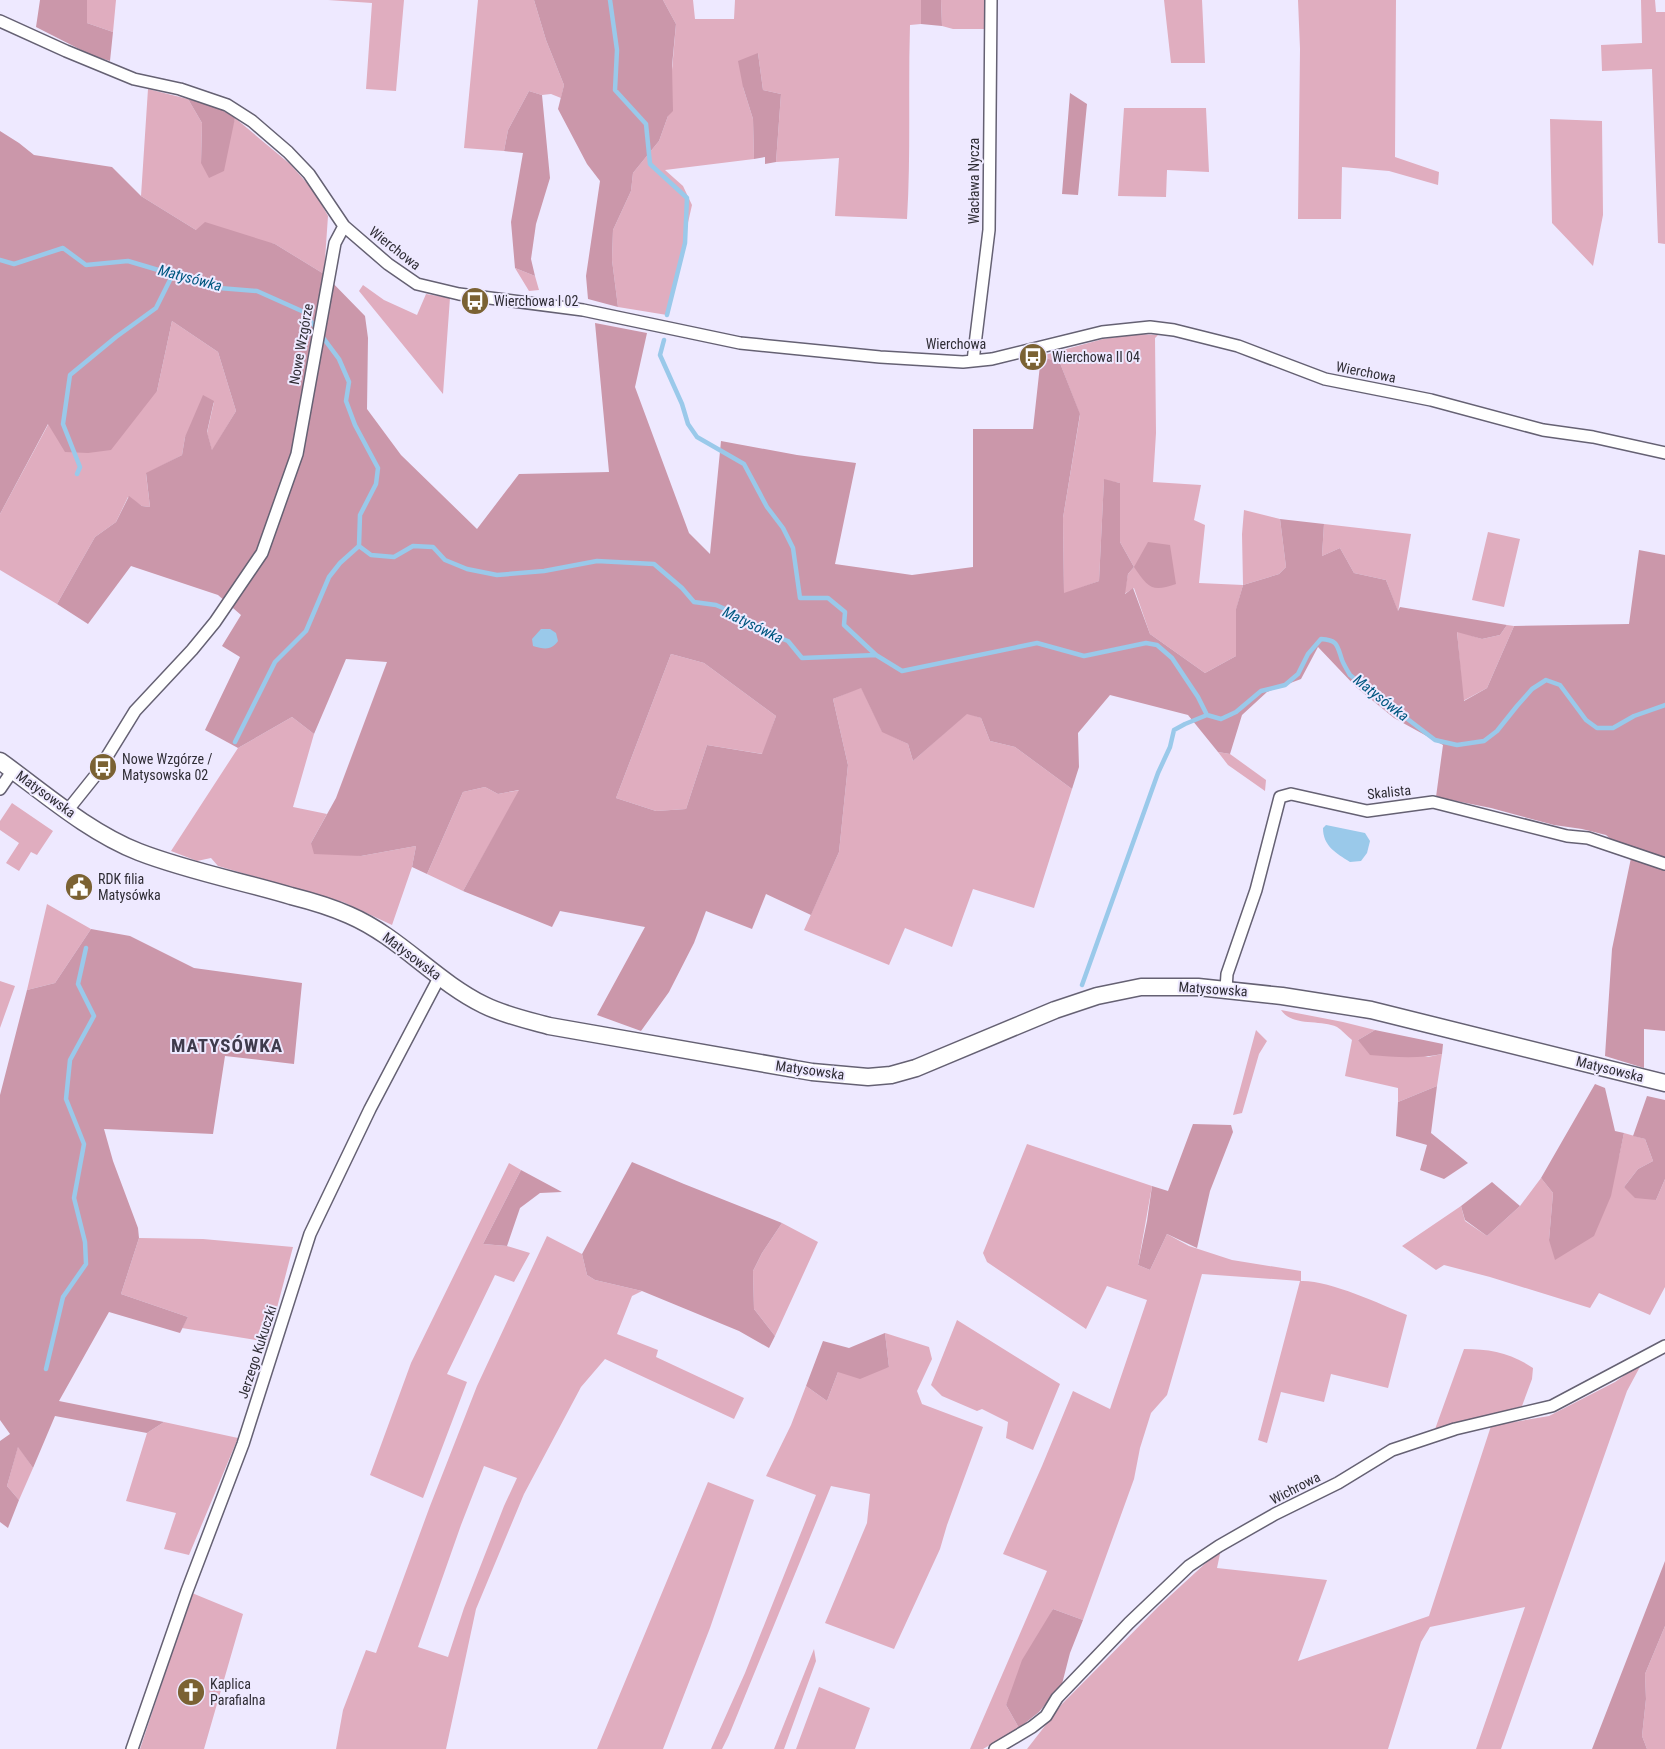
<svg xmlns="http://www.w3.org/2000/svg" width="1665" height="1749" viewBox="0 0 1665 1749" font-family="'Roboto Condensed',sans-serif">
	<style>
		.green { fill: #e0adbf; fill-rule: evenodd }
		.forest { fill: #cb97aa; fill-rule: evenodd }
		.water { fill: #9ac9ea }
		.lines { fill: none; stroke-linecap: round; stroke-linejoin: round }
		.stream { stroke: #9ac9ea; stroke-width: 4.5 }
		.street-casing { stroke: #656173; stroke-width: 14 }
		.secondary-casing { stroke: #656173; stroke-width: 19 }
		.street { stroke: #fff; stroke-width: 11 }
		.secondary { stroke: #fff; stroke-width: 16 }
		.labels { text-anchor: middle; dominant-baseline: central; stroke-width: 4; stroke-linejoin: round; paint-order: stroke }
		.street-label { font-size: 14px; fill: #2f2d35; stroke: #eee9ff }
		.poi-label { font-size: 14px; fill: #2f2d35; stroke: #eee9ff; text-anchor: start }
		.water-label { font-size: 15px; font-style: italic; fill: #005780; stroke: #eee9ff }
		.district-label { font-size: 19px; font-weight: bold; letter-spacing: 1px; fill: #3f3b4c; stroke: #eee9ff }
	</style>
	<rect width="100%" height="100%" fill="#eee9ff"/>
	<path class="green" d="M87 0H116L113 32 87 23Z
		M328 0H404L396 91 366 89 372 3Z
		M478 0H534L546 40 564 85 561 98 551 94 542 95 529 91 508 130 504 151 464 148Z
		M663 0H693L695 19H734L735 0H921V24L910 25C908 89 911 154 907 219L835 216 839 158 776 162 781 94 763 90 758 53 743 87 753 119 754 159 665 170 683 186 692 205 667 315 618 307 612 260 613 230 631 191 633 173 659 141 668 116 676 24Z
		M941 0H985V29H953L942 26Z
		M1164 0H1202L1205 63H1171Z
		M1298 0H1396L1395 157 1439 172 1438 185 1389 171 1342 167 1341 219H1298L1300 49Z
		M1641 0H1655L1656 12H1665V244L1658 243 1652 69 1602 71 1601 45 1642 43Z
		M148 89 188 99 202 123 201 163 231 131 235 118 290 164 314 191 328 216 324 274 275 244 196 230 141 196Z
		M1124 108H1206L1209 172 1167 170 1166 197 1118 196Z
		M1550 119 1602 121 1603 215 1593 266 1552 223Z
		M515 268 535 276 539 290 529 291Z
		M363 285 384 300 417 315 426 294 450 298 443 394 359 291Z
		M172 321 218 352 236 411 212 451 207 433 214 402 185 437 182 455 146 474 150 507 142 506 128 497 116 522 95 537 57 604 0 570V514L49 423 157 391Z
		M1138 334 1158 335 1155 338 1156 433 1153 482 1201 485 1194 520 1205 525 1199 583 1243 585 1242 534 1244 510 1280 519 1286 567 1279 574 1243 585 1236 610V656L1205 673 1150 634 1134 588 1124 594 1128 574 1134 567 1120 542V483L1104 480 1099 581 1064 594 1063 518 1080 415 1060 363 1041 356 1103 339Z
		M1324 524 1411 534 1398 612 1386 580 1354 573 1340 548 1322 556Z
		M1488 532 1520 539 1504 607 1472 600Z
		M1507 625 1514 626 1487 688 1463 701 1457 631 1482 639 1500 635Z
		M671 654 704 663 776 716 763 754 707 745 686 809 656 811 616 798Z
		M861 687 882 731 908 744 913 761 967 713 981 718 990 741 1015 747 1072 789 1034 908 973 889 952 947 905 928 889 965 804 930 839 852 848 765 833 699Z
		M292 717 314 734 293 807 327 814 311 843 361 856 416 846 412 867 392 925 343 902 218 866 211 858 197 861 171 851 238 748Z
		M1218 752 1230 754 1266 780 1265 791 1228 765Z
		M485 787 498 794 520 790 463 891 427 874 463 792Z
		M12 803 53 831 37 855 31 852 19 871 6 863 19 843 0 830V821Z
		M47 904 91 929 55 983 27 990Z
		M0 981 15 986 0 1028Z
		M1281 1010 1343 1022 1375 1030 1358 1040 1428 1057 1442 1054 1437 1086 1398 1102V1088L1345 1076 1352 1040C1347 1036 1342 1030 1337 1027 1320 1019 1292 1027 1281 1010Z
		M1256 1030 1267 1041 1259 1054 1242 1113 1233 1115Z
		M1624 1133 1645 1139 1653 1161 1638 1169 1624 1187 1656 1200 1665 1179V1287L1650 1315 1599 1293 1590 1308 1490 1277 1444 1265 1436 1270 1402 1246 1461 1206 1465 1221 1487 1236 1520 1206 1541 1178 1553 1193 1549 1240 1619 1156Z
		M1027 1144 1152 1186 1138 1265 1150 1270 1167 1234 1189 1246 1232 1260 1301 1271V1281C1329 1280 1380 1304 1407 1315L1388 1388 1331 1374 1324 1402 1281 1392 1267 1443 1258 1440 1300 1281 1202 1274 1167 1395 1151 1413 1140 1448 1134 1479 1083 1620 1053 1609 1006 1705 1019 1728 983 1749H970L1047 1571 1003 1554 1042 1466 1073 1391 1110 1409 1147 1300 1107 1286 1086 1329 987 1262 983 1253Z
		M509 1163 521 1170 483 1244 507 1246 530 1253 514 1282 495 1275 447 1374 467 1382 423 1498 370 1475 411 1363Z
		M782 1223 818 1242 775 1336 754 1309 753 1271 762 1253Z
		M547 1236 582 1254 587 1275 595 1280 642 1291 632 1296 617 1334 658 1350 656 1357 744 1398 734 1419 605 1359 581 1387 524 1494 476 1609 446 1749H336L343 1710 366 1650 376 1653 430 1506 477 1386ZM484 1466 517 1478 504 1506 464 1608 448 1657 418 1647 461 1525Z
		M139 1238 203 1239 293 1247 268 1342 182 1328 188 1317 121 1294Z
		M957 1320 1060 1384 1033 1450 1006 1438 1008 1422 982 1409 977 1411 942 1396 931 1385Z
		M885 1333 929 1347 932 1359 917 1391 922 1404 983 1427 947 1525 940 1549 894 1649 825 1623 867 1523 870 1494 831 1486 729 1735 722 1749H711L745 1673 816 1495 766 1476 791 1425 806 1386 827 1401 838 1372 889 1367Z
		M1464 1349C1490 1349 1511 1353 1533 1368L1532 1379 1522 1406 1434 1432Z
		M1642 1363 1627 1391 1501 1749H1476L1525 1607 1430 1627 1421 1642 1388 1749H1027L1062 1704 1159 1606 1221 1549 1217 1568 1327 1580 1298 1661 1429 1616 1491 1426 1549 1416 1615 1382Z
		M164 1422 238 1438 189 1555 164 1549 176 1513 126 1501 147 1433Z
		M18 1446 33 1468 19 1500 7 1486Z
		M708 1482 754 1500 710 1628 663 1749H597Z
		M192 1593 243 1614 204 1749H140Z
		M1665 1626V1749H1647L1642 1736 1646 1699 1645 1674Z
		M814 1649 816 1661 784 1749H774Z
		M819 1687 870 1708 855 1749H796Z"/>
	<path class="forest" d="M40 0H87V23L113 32 110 61 91 55 36 27Z
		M534 0H663L676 24 672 66 673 111 668 116 659 141 633 173 631 191 613 230 612 260 618 307 588 299 586 276 600 181 587 164 558 109 564 85 546 40Z
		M921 0H941L942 26 921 24Z
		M758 53 763 90 781 94 776 162 765 164V157L754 159 753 119 743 87 738 61Z
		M529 91 542 95 550 178 536 224 531 259 535 276 515 268 511 222 523 153 504 151 508 130Z
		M1070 93 1087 104 1078 195 1062 194Z
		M188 99 219 108 235 118 224 171 209 178 201 163 202 123Z
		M0 131 19 143 34 155 112 167 141 196 196 230 205 222 275 244 324 274 365 316 368 338 367 409 401 455 477 529 519 474 609 472 595 323 647 333 635 387 689 533 710 554 721 441 797 455 856 463 835 564 912 575 973 567V429H1033L1041 356 1060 363 1080 414 1063 518 1064 593 1099 581 1104 479 1120 483V542L1134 567 1148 542 1170 545 1176 584C1151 593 1148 587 1134 567L1128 574 1125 594 1133 588 1150 634 1205 673 1236 656V609L1243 585 1279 574 1286 567 1280 519 1324 524 1322 556 1340 548 1354 573 1386 580 1398 611 1400 607 1507 625 1500 635 1482 639 1457 632 1464 701 1487 688 1514 626 1629 624 1639 550 1665 555V1031L1644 1029V1068L1605 1056 1612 949 1631 858 1606 835 1582 829 1554 825 1491 808 1436 797 1443 745 1394 718 1356 687 1318 647 1301 679 1267 692 1242 715 1230 754 1218 752 1188 715 1110 695 1078 733 1079 767 1072 789 1015 747 990 741 981 718 967 714 913 761 908 744 882 732 861 688 833 699 848 765 839 852 811 915 766 894 752 929 706 911 694 943 669 992 641 1031 597 1015 645 927 560 911 552 927 463 891 519 790 498 794 485 787 463 792 427 874 412 867 416 846 361 856 314 854 311 843 336 798 387 662 346 659 314 734 292 717 238 748 205 730 240 657 222 646 241 615 218 595 131 566 88 624 57 604 95 537 116 522 129 496 142 506 150 507 146 473 182 455 185 437 203 395 214 401 207 432 212 450 236 411 218 352 172 321 157 391 111 450 88 453 65 452 48 424 0 514ZM671 654 704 663 776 716 762 754 707 745 686 809 656 811 616 798Z
		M91 929 130 936 194 968 302 983 294 1064 225 1056 213 1134 104 1129 113 1161 138 1228 139 1238 121 1294 188 1317 180 1333 109 1312 59 1401 164 1422 147 1433 55 1416 33 1468 18 1447 7 1486 19 1500 8 1528 0 1522V1441L10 1434 0 1420V1095L27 990 55 983Z
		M1375 1030 1443 1044 1442 1054C1418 1059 1394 1057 1370 1055L1358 1040Z
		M1595 1084 1605 1088 1615 1131 1624 1133 1611 1196 1594 1236 1555 1260 1549 1240 1553 1193 1541 1178Z
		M1437 1086 1431 1133 1468 1163 1444 1179 1420 1170 1427 1145 1396 1136 1398 1102Z
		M1647 1096 1665 1100V1179L1656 1200 1635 1198 1624 1187 1638 1169 1653 1161 1645 1139 1633 1136Z
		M1193 1124 1231 1125 1233 1132 1210 1191 1197 1248 1167 1234 1150 1270 1138 1265 1147 1221 1152 1186 1168 1191Z
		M632 1162 684 1184 782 1223 762 1253 753 1271 754 1309 775 1336 769 1348 739 1331 642 1291 595 1280 587 1275 582 1254Z
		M521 1170 562 1192 540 1193 520 1208 507 1246 483 1244Z
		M1492 1182 1520 1206 1487 1236 1465 1220 1461 1206Z
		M885 1333 889 1367 860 1379 838 1372 827 1401 806 1386 823 1341 849 1348Z
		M1665 1561V1626L1645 1674 1646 1699 1642 1736 1647 1749H1592Z
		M1053 1609 1083 1620 1070 1653 1062 1684 1039 1712 1019 1728 1006 1705 1022 1660Z"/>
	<path class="water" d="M541 629H550L556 633 558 641C551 651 544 649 533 646L532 639Z
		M1326 825 1365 833 1370 841 1367 853 1361 861 1350 862C1336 853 1323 846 1323 828Z"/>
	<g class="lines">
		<path class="stream" d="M610 0 617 50 615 90 646 124 650 164 687 198 685 243 667 315
			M0 260 14 264 63 248 86 265 128 261 219 288 257 291 304 312 339 359 349 382 346 401 355 425 378 468 376 484 360 515 359 546 371 555 394 557 413 546 433 547 445 560 467 569 497 575 544 571 597 561 654 564 682 588 694 602 716 605 732 612 758 630 788 641 802 658 876 655 902 671 1037 643 1084 656 1146 643 1157 645 1172 658 1198 697 1207 715 1221 719 1236 712 1261 691 1285 685 1298 674 1308 654 1321 639C1338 640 1337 645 1342 660 1344 665 1347 670 1350 675L1435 740 1457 745 1484 741 1497 731 1517 706 1532 689 1546 680 1560 685 1586 720 1597 728H1613L1634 716 1665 705
			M664 340 660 355 682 404 688 424 697 437 744 464 767 507 783 528 793 548 800 598H828L845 612 844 625 876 655
			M77 474 80 467 63 424 70 375 116 337 156 308 173 274
			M235 742 275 662 306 631 329 577 340 563 359 546
			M1082 985 1158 773 1170 747 1174 730 1185 724 1207 715
			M46 1369 63 1297 86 1264 85 1242 74 1198 84 1144 66 1099 70 1060 94 1016 78 984 86 948"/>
		<defs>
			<path id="street" d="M0 21 66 51 134 79 180 89 227 105 252 121 288 152 309 174 344 226 388 264 417 284 459 294 583 310 740 343 880 357 963 362 992 359 1102 332 1150 327 1174 330 1238 346 1325 379 1431 400 1543 430 1593 437 1665 453
				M973 361 989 230 991 0
				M0 789 13 770
				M67 811 95 776 135 711 192 650 215 622 262 553 297 454 335 243 344 226
				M1226 989 1227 974 1256 890 1280 797 1291 794 1367 811 1433 802 1567 836 1588 838 1665 864
				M132 1749 187 1591 243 1444 310 1234 370 1109 440 976
				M995 1749 1032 1727 1046 1716 1057 1698 1129 1623 1189 1566 1219 1546 1275 1514 1338 1483 1392 1450 1455 1429 1552 1406 1665 1346"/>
			<path id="secondary" d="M0 761C43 792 88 832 139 852 188 871 241 881 291 896 311 901 331 907 349 915 400 937 435 981 484 1005 504 1015 527 1020 549 1026L812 1072 868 1077 891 1075 916 1068 1055 1010 1097 996 1141 987H1198L1282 996 1371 1010 1665 1083"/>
		</defs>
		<use href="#street" class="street-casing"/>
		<use href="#secondary" class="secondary-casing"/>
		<use href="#street" class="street"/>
		<use href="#secondary" class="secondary"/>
	</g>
	<defs>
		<symbol id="bus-disc" viewBox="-11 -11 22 22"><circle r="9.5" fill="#7b6233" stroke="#eee9ff"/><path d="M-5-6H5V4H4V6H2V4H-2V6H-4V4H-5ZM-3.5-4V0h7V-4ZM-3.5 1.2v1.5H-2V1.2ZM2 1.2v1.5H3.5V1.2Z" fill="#fff"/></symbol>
		<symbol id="civic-disc" viewBox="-11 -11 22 22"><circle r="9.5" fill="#7b6233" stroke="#eee9ff"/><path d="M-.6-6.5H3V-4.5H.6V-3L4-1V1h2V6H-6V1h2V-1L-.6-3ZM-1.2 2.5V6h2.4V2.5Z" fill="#fff"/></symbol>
		<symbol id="church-disc" viewBox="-11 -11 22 22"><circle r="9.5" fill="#7b6233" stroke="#eee9ff"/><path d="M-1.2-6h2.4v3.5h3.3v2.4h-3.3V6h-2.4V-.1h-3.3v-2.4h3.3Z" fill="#fff"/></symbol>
	</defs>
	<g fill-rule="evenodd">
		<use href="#bus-disc" x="459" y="285" width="32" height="32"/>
		<use href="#bus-disc" x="1017" y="341" width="32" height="32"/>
		<use href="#bus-disc" x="87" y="751" width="32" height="32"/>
		<use href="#civic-disc" x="63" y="871" width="32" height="32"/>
		<use href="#church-disc" x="175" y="1676" width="32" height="32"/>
	</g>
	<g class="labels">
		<g class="street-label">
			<text transform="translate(974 181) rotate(-90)">Wacława Nycza</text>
			<text transform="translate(395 248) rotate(38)">Wierchowa</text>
			<text transform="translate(301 344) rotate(-80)">Nowe Wzgórze</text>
			<text x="956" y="344">Wierchowa</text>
			<text transform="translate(1366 372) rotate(11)">Wierchowa</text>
			<text transform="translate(1389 792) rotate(-6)">Skalista</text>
			<text transform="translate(46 794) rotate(36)">Matysowska</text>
			<text transform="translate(412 956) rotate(37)">Matysowska</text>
			<text transform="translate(1213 989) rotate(4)">Matysowska</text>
			<text transform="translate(1610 1069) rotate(14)">Matysowska</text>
			<text transform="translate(810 1070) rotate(8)">Matysowska</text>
			<text transform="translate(257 1352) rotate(-72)">Jerzego Kukuczki</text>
			<text transform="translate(1295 1488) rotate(-27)">Wichrowa</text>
		</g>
		<g class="poi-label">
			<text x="494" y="301">Wierchowa I 02</text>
			<text x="1052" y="357">Wierchowa II 04</text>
			<text x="122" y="759">Nowe Wzgórze /<tspan x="122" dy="16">Matysowska 02</tspan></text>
			<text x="98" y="879">RDK filia<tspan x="98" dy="16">Matysówka</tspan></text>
			<text x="210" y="1684">Kaplica<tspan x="210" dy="16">Parafialna</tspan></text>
		</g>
		<g class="water-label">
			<text transform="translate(190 278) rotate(15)">Matysówka</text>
			<text transform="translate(753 625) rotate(26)">Matysówka</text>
			<text transform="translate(1381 698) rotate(38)">Matysówka</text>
		</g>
		<g class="district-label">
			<text x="227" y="1045">MATYSÓWKA</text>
		</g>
	</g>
</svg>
